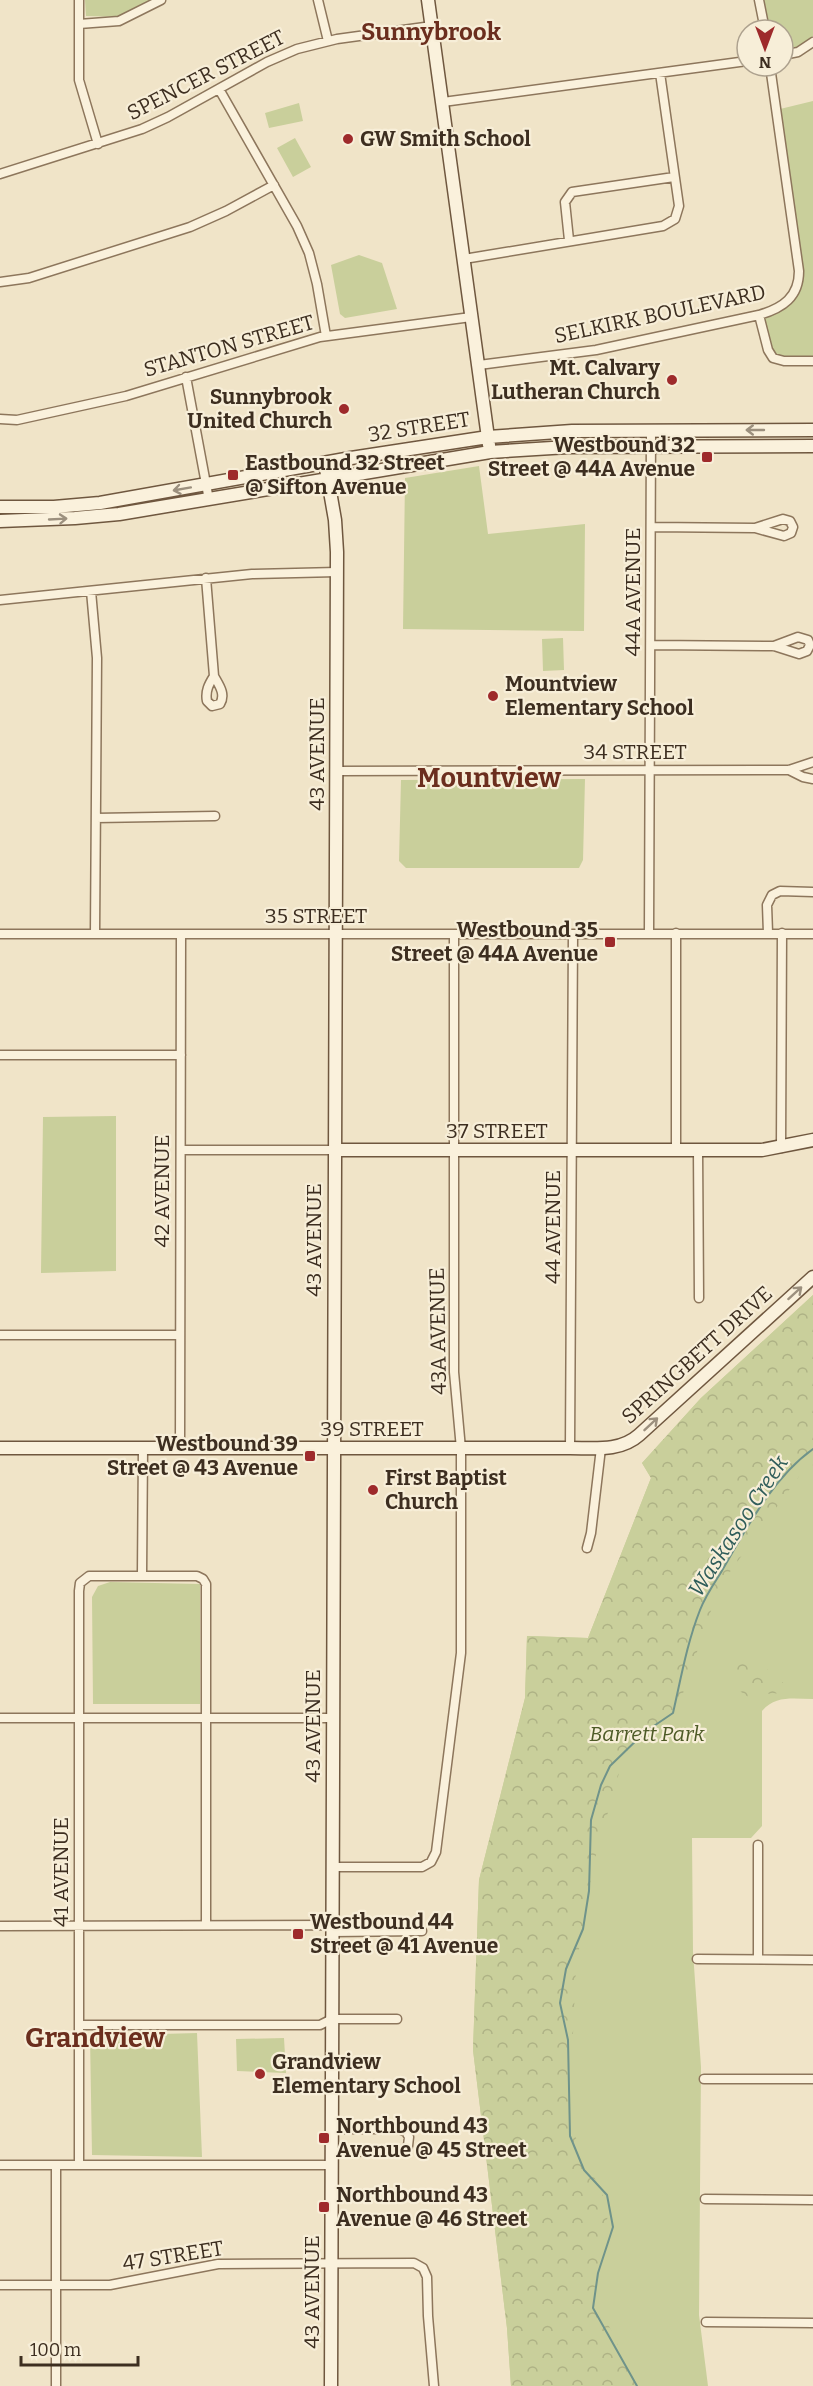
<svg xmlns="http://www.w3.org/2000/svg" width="813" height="2386" viewBox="0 0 813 2386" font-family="Bitter,serif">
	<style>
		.green { fill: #c9cf9b }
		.forest { fill: url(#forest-crowns) }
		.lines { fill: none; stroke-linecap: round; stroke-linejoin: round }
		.stream { stroke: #6f938a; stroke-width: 2 }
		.street-casing { stroke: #8d765c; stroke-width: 11 }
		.secondary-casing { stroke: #6f573f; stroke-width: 15 }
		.street { stroke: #faf1dc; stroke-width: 8 }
		.secondary { stroke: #faf1dc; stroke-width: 12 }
		.oneway { stroke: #9c907e }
		.poi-dot { fill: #9e2a2b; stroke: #f7eed8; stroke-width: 2 }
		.labels { text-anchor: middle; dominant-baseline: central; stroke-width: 4.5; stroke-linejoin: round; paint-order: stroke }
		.street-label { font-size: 21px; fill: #3d2e20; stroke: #f7eed8 }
		.poi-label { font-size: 21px; font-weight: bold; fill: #3d2e20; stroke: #f7eed8; text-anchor: start }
		.park-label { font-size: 21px; font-style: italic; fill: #4d5a26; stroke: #f7eed8 }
		.water-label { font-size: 22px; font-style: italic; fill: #2f5d5a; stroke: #f7eed8 }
		.quarter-label { font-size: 24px; font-weight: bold; fill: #6b2e1e; stroke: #f7eed8 }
		.district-label { font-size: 27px; font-weight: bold; fill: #6b2e1e; stroke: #f7eed8 }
	</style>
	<defs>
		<pattern id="forest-crowns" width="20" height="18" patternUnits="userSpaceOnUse" patternTransform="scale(1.5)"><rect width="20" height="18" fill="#c9cf9b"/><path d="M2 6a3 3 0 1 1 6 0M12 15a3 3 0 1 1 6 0" fill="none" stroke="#aeb285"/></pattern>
	</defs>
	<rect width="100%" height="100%" fill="#f0e4c8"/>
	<path class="green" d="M85 0H153L122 17 86 16Z
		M764 0H813V36L800 47H783V30H770Z
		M813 101V361L773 358 759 315 774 311 798 284 776 110Z
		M299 103 303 121 269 128 265 113Z
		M295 138 311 167 293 177 277 148Z
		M359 255 382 263 397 309 345 318 340 314 331 265Z
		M479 466 488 534 585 524 584 631 403 629 405 478Z
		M563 638 564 670 543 671 542 639Z
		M585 779 583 860 579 868H406L399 861 401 780Z
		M116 1116V1271L41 1273 43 1117Z
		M813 1295V1699C793 1699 776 1695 762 1711V1826L751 1838H692L693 1952 701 2067 699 2315 708 2386H511L507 2328 473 2050 479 1880 525 1698 527 1636 588 1638 651 1478 642 1463 701 1398Z
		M110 1582 200 1584V1704H93L92 1597 98 1586Z
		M197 2033 202 2157 92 2155 90 2036Z
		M284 2038 286 2073 237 2071 236 2039Z"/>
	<path class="forest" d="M813 1295V1465L805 1468 719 1587 677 1711 624 1755 593 1866 576 1967 569 2123 609 2209 594 2294 637 2386H511L507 2328 473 2050 479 1880 525 1698 527 1636 588 1638 651 1478 642 1463 701 1398Z
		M749 1654 788 1687 785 1693 762 1694 754 1701 734 1687C734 1674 736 1660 749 1654Z"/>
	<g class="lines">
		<path class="stream" d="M637 2386 593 2308 598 2273 613 2227 607 2195 584 2170 570 2136 568 2040 560 2003 566 1969 583 1929 589 1891 591 1820 601 1785 610 1766 645 1732 673 1713C681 1678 687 1643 700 1610 705 1597 713 1585 720 1574 745 1531 772 1478 813 1449"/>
		<defs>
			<path id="street" d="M79 0V80L98 144
				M318 0 328 41
				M759 0 765 30
				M79 24 119 21 161 0
				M783 55 798 52 813 42
				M219 89 297 226 309 253 317 284 326 336
				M443 102 747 61
				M0 174 142 129 168 117 267 62 297 49 337 39 432 26
				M569 240 565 202 572 192 674 177
				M464 259 663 226 675 219 679 206 660 73
				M0 282 29 278 190 227 226 211 274 185
				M759 315 768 350 773 358 784 361H813
				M479 365 596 350 759 315C783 308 799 297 799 271L770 66
				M186 377 209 500
				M0 419 17 420 126 396 320 337 471 317
				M652 527 755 528 783 519 790 521 793 527 791 533 784 536 755 528
				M206 578 214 676C219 685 226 694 220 704L212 706 207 701C205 691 209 684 214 676
				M91 591 97 658 95 934
				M0 600 252 574 337 572
				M652 645 774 646 799 654 807 651 810 645 808 640 798 637 774 646
				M789 770 803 777 813 779
				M337 771 789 770 813 762
				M96 818 215 816
				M649 933 651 430
				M768 933 767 905 772 895 780 891 813 892
				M0 934H813
				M0 1055H181
				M781 1148 782 933
				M181 1150H334
				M698 1150 699 1298
				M676 1151V933
				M0 1335H180
				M180 1448 181 934
				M570 1448 573 934
				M587 1548 591 1533 601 1448
				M142 1575 143 1448
				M0 1718H333
				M332 1867H422L431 1862 436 1852 461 1653V1449L454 1372V934
				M0 1926 332 1925
				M332 1932 422 1931
				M697 1959 813 1960
				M758 1959V1845
				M79 2025H320L332 2019H397
				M704 2079H813
				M332 2152 402 2151 408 2146 409 2137 406 2132 399 2129H332
				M0 2165H331
				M79 2165V1591L80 1583 89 1576H197L203 1579 206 1584V1925
				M705 2199 813 2200
				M0 2285H110L218 2264 414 2263 423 2268 427 2277 428 2316 434 2386
				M706 2322 813 2323
				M56 2386V2165"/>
			<path id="secondary" d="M428 0 489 445
				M325 463 335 520 337 552 331 2386
				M0 507H54L100 503 351 458 488 437 572 431 813 430
				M0 521 75 518 119 514 490 452 568 447 813 446
				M334 1150H762L813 1140
				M0 1448H570C594 1448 620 1452 639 1435L813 1277"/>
		</defs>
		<use href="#street" class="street-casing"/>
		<use href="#secondary" class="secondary-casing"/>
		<use href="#street" class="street"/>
		<use href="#secondary" class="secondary"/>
	</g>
	<defs><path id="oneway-shaft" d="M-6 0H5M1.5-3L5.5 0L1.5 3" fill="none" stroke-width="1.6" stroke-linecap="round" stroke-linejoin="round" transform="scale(1.5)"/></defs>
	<g class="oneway">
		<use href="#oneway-shaft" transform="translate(755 430) rotate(-180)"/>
		<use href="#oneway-shaft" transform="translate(182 489) rotate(170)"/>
		<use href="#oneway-shaft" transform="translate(58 519) rotate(-3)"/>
		<use href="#oneway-shaft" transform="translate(795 1293) rotate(-42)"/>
		<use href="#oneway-shaft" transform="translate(651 1424) rotate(-43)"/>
	</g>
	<g class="poi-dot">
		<circle cx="348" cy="139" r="6"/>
		<circle cx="672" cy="380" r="6"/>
		<circle cx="344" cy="409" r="6"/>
		<rect x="701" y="451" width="12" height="12" rx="3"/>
		<rect x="227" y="469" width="12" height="12" rx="3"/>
		<circle cx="493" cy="696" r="6"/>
		<rect x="604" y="936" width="12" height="12" rx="3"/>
		<rect x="304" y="1450" width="12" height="12" rx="3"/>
		<circle cx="373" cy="1490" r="6"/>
		<rect x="292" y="1928" width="12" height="12" rx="3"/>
		<circle cx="260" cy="2074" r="6"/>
		<rect x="318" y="2132" width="12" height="12" rx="3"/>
		<rect x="318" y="2201" width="12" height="12" rx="3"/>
	</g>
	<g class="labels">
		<g class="street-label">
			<text transform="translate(206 75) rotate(-27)">SPENCER STREET</text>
			<text transform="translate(660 314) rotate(-12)">SELKIRK BOULEVARD</text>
			<text transform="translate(229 346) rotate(-16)">STANTON STREET</text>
			<text transform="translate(419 427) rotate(-9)">32 STREET</text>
			<text transform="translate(633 592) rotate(-90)">44A AVENUE</text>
			<text x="635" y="752">34 STREET</text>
			<text transform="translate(317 754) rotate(-90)">43 AVENUE</text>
			<text x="316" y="916">35 STREET</text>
			<text x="497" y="1131">37 STREET</text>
			<text transform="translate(162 1191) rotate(-90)">42 AVENUE</text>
			<text transform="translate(553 1227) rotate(-90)">44 AVENUE</text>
			<text transform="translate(314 1240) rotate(-90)">43 AVENUE</text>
			<text transform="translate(438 1331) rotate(-91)">43A AVENUE</text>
			<text transform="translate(697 1355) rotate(-42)">SPRINGBETT DRIVE</text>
			<text x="372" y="1429">39 STREET</text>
			<text transform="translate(313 1726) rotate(-90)">43 AVENUE</text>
			<text transform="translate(61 1872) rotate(-90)">41 AVENUE</text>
			<text transform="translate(173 2256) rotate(-9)">47 STREET</text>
			<text transform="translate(312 2292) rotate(-90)">43 AVENUE</text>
		</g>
		<g class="poi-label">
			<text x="360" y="139">GW Smith School</text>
			<text x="660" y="368" text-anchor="end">Mt. Calvary<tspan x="660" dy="24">Lutheran Church</tspan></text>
			<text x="332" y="397" text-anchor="end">Sunnybrook<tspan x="332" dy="24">United Church</tspan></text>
			<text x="695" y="445" text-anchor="end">Westbound 32<tspan x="695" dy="24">Street @ 44A Avenue</tspan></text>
			<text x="245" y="463">Eastbound 32 Street<tspan x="245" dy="24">@ Sifton Avenue</tspan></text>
			<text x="505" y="684">Mountview<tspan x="505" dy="24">Elementary School</tspan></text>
			<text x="598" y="930" text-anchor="end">Westbound 35<tspan x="598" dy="24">Street @ 44A Avenue</tspan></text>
			<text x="298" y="1444" text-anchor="end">Westbound 39<tspan x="298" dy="24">Street @ 43 Avenue</tspan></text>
			<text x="385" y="1478">First Baptist<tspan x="385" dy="24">Church</tspan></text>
			<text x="310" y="1922">Westbound 44<tspan x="310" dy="24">Street @ 41 Avenue</tspan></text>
			<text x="272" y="2062">Grandview<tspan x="272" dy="24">Elementary School</tspan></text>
			<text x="336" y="2126">Northbound 43<tspan x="336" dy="24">Avenue @ 45 Street</tspan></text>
			<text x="336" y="2195">Northbound 43<tspan x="336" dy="24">Avenue @ 46 Street</tspan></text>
		</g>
		<g class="park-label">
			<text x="647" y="1734">Barrett Park</text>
		</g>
		<g class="water-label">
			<text transform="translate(738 1526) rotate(-57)">Waskasoo Creek</text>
		</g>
		<g class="quarter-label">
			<text x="431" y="32">Sunnybrook</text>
		</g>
		<g class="district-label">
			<text x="489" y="778">Mountview</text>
			<text x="95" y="2038">Grandview</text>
		</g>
	</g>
	<g transform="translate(765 48) rotate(180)"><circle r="28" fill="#f7eed8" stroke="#ada18e" stroke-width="1.5"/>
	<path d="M0-4.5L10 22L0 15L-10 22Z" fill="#9e2a2b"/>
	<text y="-9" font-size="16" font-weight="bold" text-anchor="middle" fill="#3d2e20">N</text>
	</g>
	<path d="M21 2356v9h117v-9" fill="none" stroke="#3d2e20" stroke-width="3"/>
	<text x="30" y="2356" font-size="18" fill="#3d2e20" stroke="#f7eed8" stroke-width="4.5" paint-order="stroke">100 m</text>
</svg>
